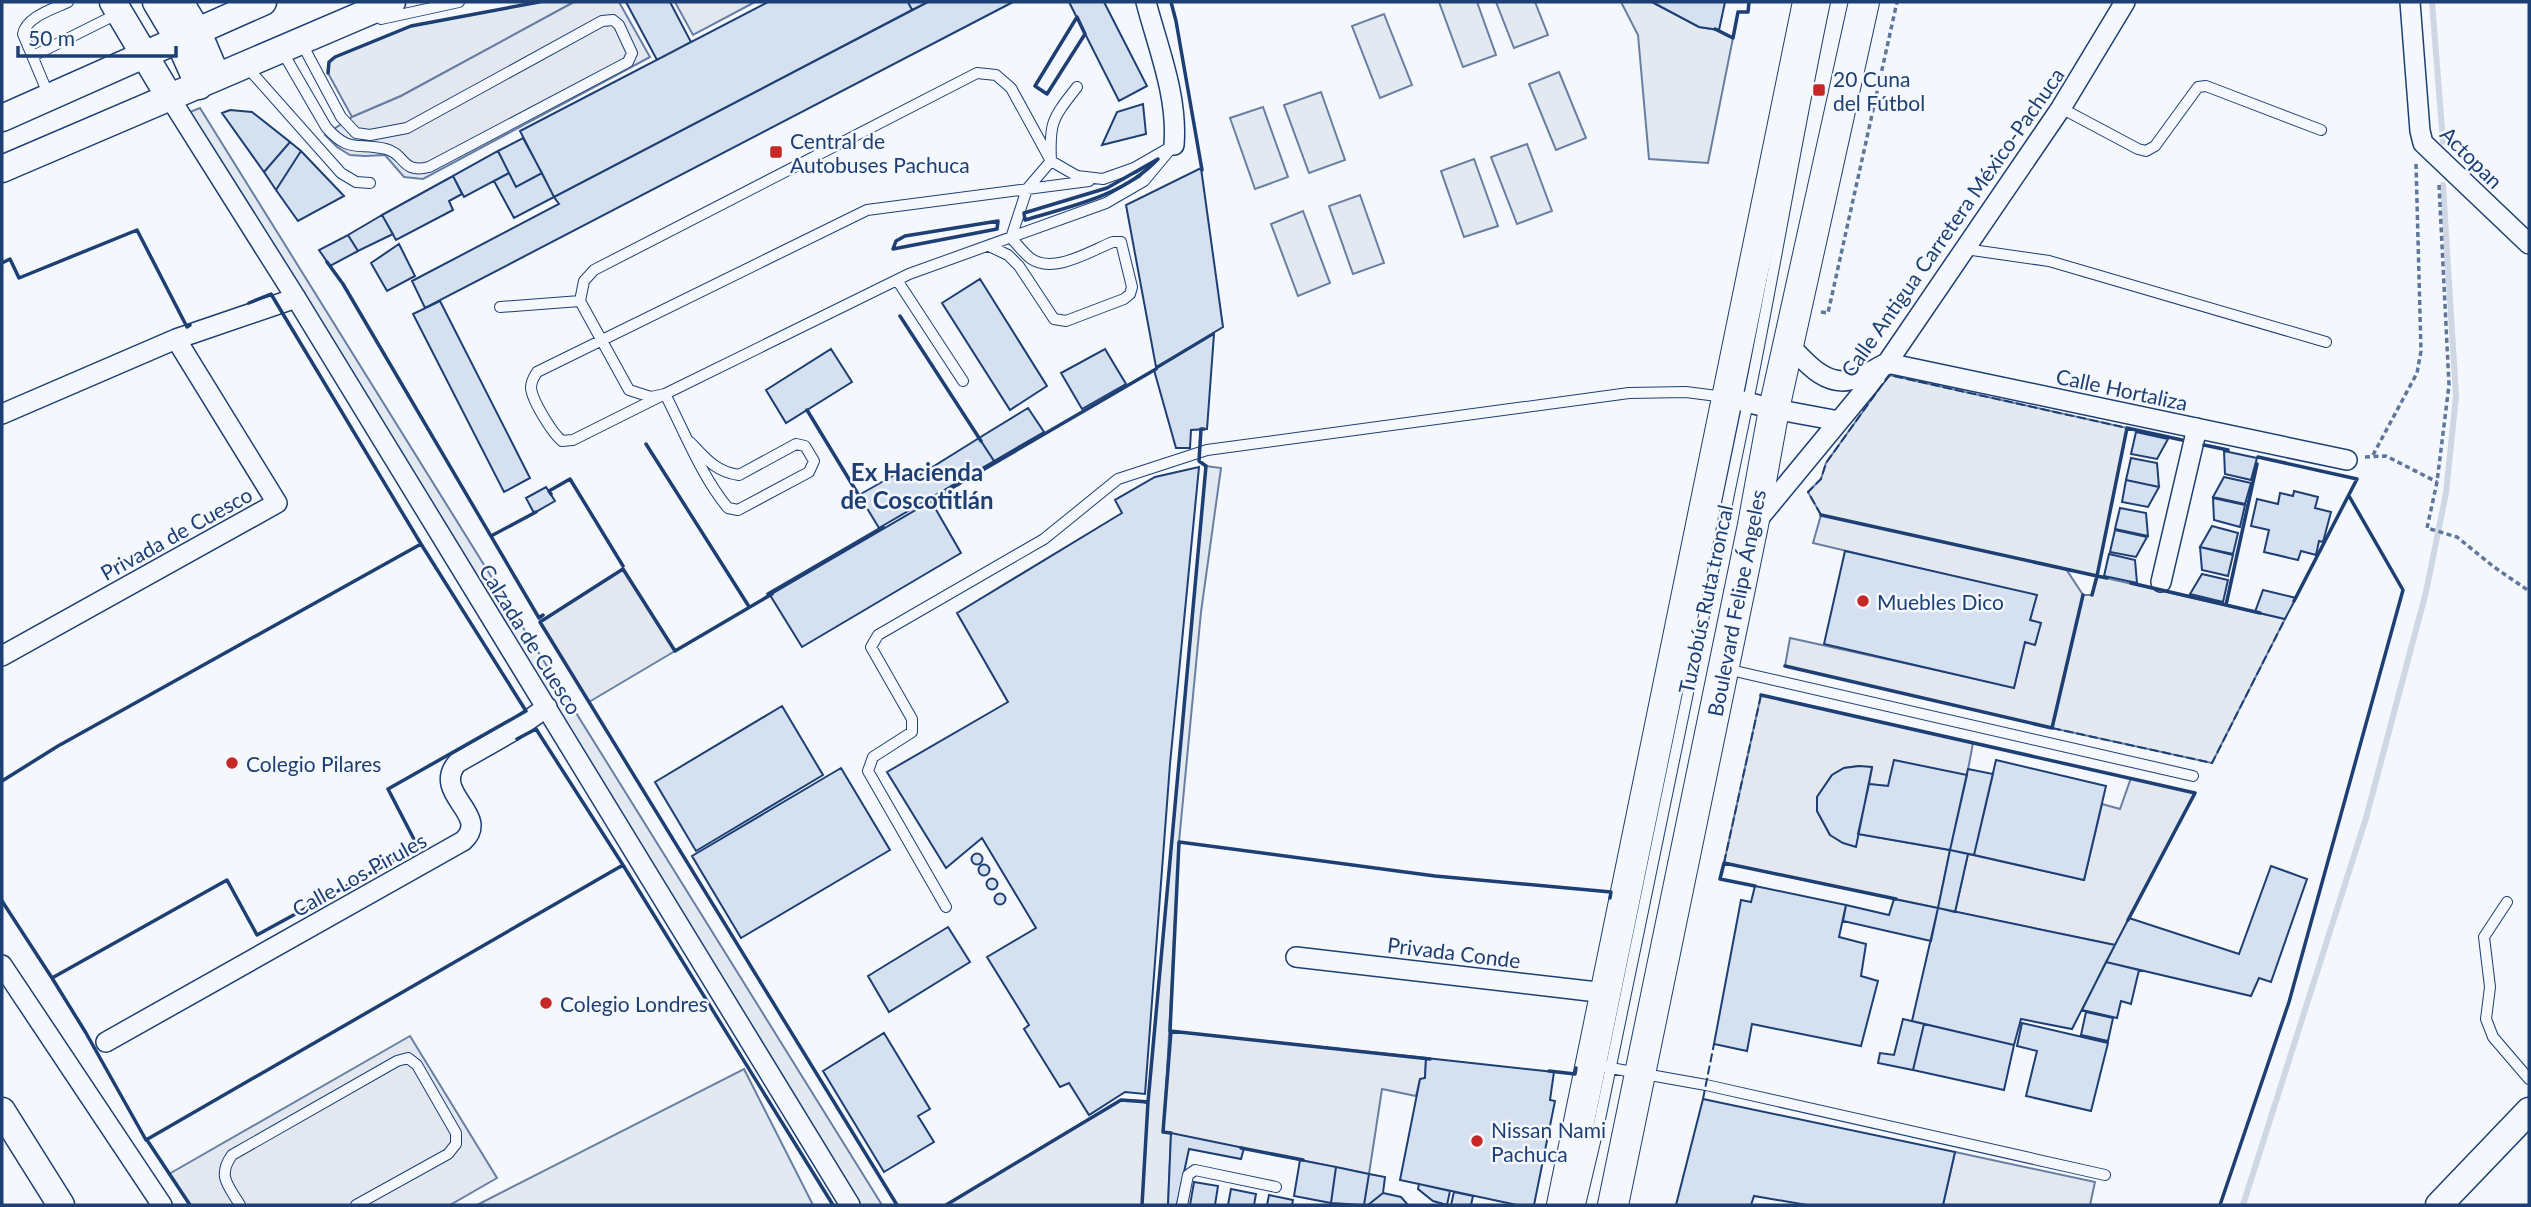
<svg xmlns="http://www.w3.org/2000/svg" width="2531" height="1207" viewBox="0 0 2531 1207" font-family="Lato,sans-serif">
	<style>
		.green { fill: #e3e9f0; stroke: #687fa3; stroke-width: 2 }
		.parking { fill: #e3e8f0; stroke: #687fa3; stroke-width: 2 }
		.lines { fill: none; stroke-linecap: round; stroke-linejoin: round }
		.stream { stroke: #cfd7e4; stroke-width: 6 }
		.building { fill: #d5e0f0; stroke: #1d3f73; stroke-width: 2 }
		.lane-casing { stroke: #1d3f73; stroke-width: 12 }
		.street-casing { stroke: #1d3f73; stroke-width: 22 }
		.secondary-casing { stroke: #1d3f73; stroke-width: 29 }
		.primary-casing { stroke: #1d3f73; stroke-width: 32 }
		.path { stroke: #5e769c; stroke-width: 3.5; stroke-dasharray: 5 3.5; stroke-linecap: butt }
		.lane { stroke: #f4f7fb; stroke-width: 10 }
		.street { stroke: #f4f7fb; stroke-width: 19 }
		.secondary { stroke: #f4f7fb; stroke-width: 26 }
		.primary { stroke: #f4f7fb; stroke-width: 30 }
		.fence { stroke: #1d3f73; stroke-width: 2; stroke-dasharray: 9 3.5; stroke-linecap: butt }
		.wall { stroke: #1d3f73; stroke-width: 3.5 }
		.poi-dot { fill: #c62828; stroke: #f4f7fb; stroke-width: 2.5 }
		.labels { text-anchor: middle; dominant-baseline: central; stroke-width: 5; stroke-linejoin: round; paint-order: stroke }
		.poi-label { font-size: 21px; fill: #1d3f73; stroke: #f4f7fb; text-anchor: start }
		.street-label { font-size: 21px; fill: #1d3f73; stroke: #f4f7fb }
		.quarter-label { font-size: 24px; font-weight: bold; fill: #1d3f73; stroke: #f4f7fb }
	</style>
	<rect width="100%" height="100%" fill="#f4f7fb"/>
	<path class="green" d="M539 2H574L401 96 352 117 328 73 329 62 335 57 411 26Z
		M1439 2H1477L1496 55 1463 67Z
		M1496 2H1535L1548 35 1514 48Z
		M1621 2H1652L1699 27 1719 30 1733 38 1708 163 1649 159 1638 35Z
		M1384 14 1412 85 1380 98 1352 26Z
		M1559 72 1586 138 1556 150 1529 84Z
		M1321 92 1345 160 1309 173 1284 105Z
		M1263 107 1288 177 1255 189 1230 118Z
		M200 108 882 1205H853L185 114Z
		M1527 144 1552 211 1517 224 1491 157Z
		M1474 159 1498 226 1464 237 1441 171Z
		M1360 195 1384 263 1353 274 1329 206Z
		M1303 211 1330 283 1298 296 1271 224Z
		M1889 375 2127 428 2097 576 2285 619 2212 763 2052 728 2083 595H2092L2097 576 1821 515 1808 492 1821 479 1826 463Z
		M1206 466 1221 468 1201 612 1179 842 1164 1132 1171 1133 1168 1205H946L1121 1100 1148 1101Z
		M744 1069 813 1205H477Z"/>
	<path class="parking" d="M574 2H619L650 57 423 179 404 177 385 155 365 156 350 155 337 147 325 135 352 117 401 96Z
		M675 2H755L693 35Z
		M1821 515 2066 569 2083 595 2052 728 1785 666 1790 638 2014 687 2025 642 2035 644 2040 623 2030 620 2036 596 1813 543Z
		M623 569 675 651 589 702 540 622Z
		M1761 695 1973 743 1967 775 1888 786 1869 784 1872 768 1858 766 1844 768 1832 775 1817 797V811L1830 835 1858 834 1950 850 1938 908 1724 863Z
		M2131 778 2195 793 2115 945 1955 912 1968 854 2084 880 2102 804 2120 809Z
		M1170 1031 1426 1058 1425 1078 1420 1079 1416 1096 1382 1089 1369 1174 1163 1132Z
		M410 1036 497 1178 450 1205H190L169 1174Z
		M1955 1152 2095 1182 2090 1205H1943Z"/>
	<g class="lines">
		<path class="stream" d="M2432 2 2443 142
			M2243 1205 2366 818 2426 592 2446 493 2456 396 2443 185"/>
	</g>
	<path class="building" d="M626 2H670L691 42 657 60Z
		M768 2H908L912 10 554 197 520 131Z
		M908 2H928L912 10Z
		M928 2H1013L425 308 412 281 559 204 554 197Z
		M1069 2H1104L1147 86 1119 101Z
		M1652 2H1725L1719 30 1699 27Z
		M1143 104 1146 134 1102 145 1117 112Z
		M230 110 252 112 290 142 264 172 222 113Z
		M523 138 542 173 516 187 498 151Z
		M290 142 301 151 276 190 264 172Z
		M301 151 344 196 298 221 276 190Z
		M498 151 509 173 464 197 453 176Z
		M1201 168 1223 327 1156 367 1126 205Z
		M509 173 516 187 542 173 554 197 514 218 494 181Z
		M453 176 462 194 449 201 453 210 396 240 382 215Z
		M382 215 393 234 358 251 348 235Z
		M348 235 358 251 330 266 319 250Z
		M399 244 415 276 387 291 371 263Z
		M980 279 1047 386 1010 410 942 303Z
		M440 301 530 478 504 492 413 314Z
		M1214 334 1207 429 1191 430 1190 448H1176L1154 370Z
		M831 349 852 382 786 423 766 390Z
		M1105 349 1126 384 1082 409 1061 373Z
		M1028 408 1044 432 994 461 979 438Z
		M2136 432 2168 439 2157 459 2131 454Z
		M979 438 994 461 879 528 859 495 896 474 900 481 916 472 918 476Z
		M2224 451 2257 458 2251 480 2225 474Z
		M2131 458 2157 463 2159 487 2126 480Z
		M1199 467 1170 764 1145 1094 1125 1092 1089 1115 1069 1083 1060 1087 1024 1029 1029 1025 987 957 1036 928 982 838 946 868 887 772 1008 702 957 613 1122 513 1115 500 1155 477Z
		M2224 477 2251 483 2245 504 2213 497Z
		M2126 480 2159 487 2148 507 2122 502Z
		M546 487 555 501 534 513 526 498Z
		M2294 491 2318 497 2315 508 2331 512 2323 542 2319 541 2316 555 2301 551 2298 560 2264 552 2269 530 2251 526 2257 499 2278 504 2280 493 2293 496Z
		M2213 498 2245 505 2240 527 2214 520Z
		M931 501 961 553 802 647 770 595Z
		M2120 508 2146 513 2148 536 2115 529Z
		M2212 526 2238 533 2233 554 2200 547Z
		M2115 530 2147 537 2136 557 2110 552Z
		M2200 547 2233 555 2228 576 2202 570Z
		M1845 551 2037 595 2030 620 2041 623 2035 645 2025 642 2014 688 1824 644Z
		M2109 554 2135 560 2137 583 2104 576Z
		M2202 574 2228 580 2223 602 2190 594Z
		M2263 590 2296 598 2285 619 2255 612Z
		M782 706 823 775 696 851 655 782Z
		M1894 760 1967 775 1950 850 1858 834 1869 784 1888 786Z
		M1996 760 2106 786 2084 880 1974 855Z
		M1859 766 1872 767 1856 847 1843 843 1830 835 1817 811V797L1832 775 1844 768Z
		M841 768 890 850 741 938 692 856Z
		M1968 769 1993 774 1974 855 1950 850Z
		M1950 850 1968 854 1955 912 1938 908Z
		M971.5 859a5.5 5.5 0 1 1 11 0a5.5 5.5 0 1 1-11 0Z
		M978.5 870a5.5 5.5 0 1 1 11 0a5.5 5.5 0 1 1-11 0Z
		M2271 866 2307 879 2271 982 2259 978 2251 996 2106 962 2129 918 2239 954Z
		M986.5 884a5.5 5.5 0 1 1 11 0a5.5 5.5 0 1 1-11 0Z
		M1755 886 1846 905 1839 937 1866 944 1861 976 1878 981 1861 1046 1752 1024 1747 1051 1714 1044 1741 900 1751 902Z
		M994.5 899a5.5 5.5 0 1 1 11 0a5.5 5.5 0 1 1-11 0Z
		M1894 899 1938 908 1931 941 1843 921 1846 905 1889 915Z
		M1938 908 2115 945 2072 1029 2021 1019 2014 1045 1912 1021Z
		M948 927 970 962 889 1012 868 976Z
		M2106 962 2139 970 2131 1004 2121 1001 2117 1018 2082 1010Z
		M2086 1012 2113 1018 2108 1041 2081 1035Z
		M1903 1019 1924 1024 1913 1070 1878 1063 1880 1053 1894 1055Z
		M2022 1023 2108 1043 2091 1111 2026 1096 2037 1051 2017 1046Z
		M1924 1024 2014 1045 2004 1090 1913 1070Z
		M884 1033 930 1109 918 1116 934 1142 884 1172 823 1071Z
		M1426 1058 1554 1072 1550 1100 1555 1101 1534 1205H1517L1400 1180 1420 1079 1425 1078Z
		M1703 1099 1955 1152 1943 1205H1807L1754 1196 1751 1205H1676Z
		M1171 1133 1244 1148 1241 1159 1189 1149 1177 1205H1168Z
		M1300 1160 1336 1167 1331 1203 1294 1196Z
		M1336 1167 1369 1174 1364 1205 1331 1203Z
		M1369 1174 1385 1177 1383 1193 1368 1205H1364Z
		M1194 1182 1218 1186 1215 1205H1190Z
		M1419 1184 1450 1191 1447 1205 1433 1201 1418 1189Z
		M1231 1189 1256 1194 1254 1205H1228Z
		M1454 1192 1473 1196 1471 1205H1451Z
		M1383 1193 1401 1197 1408 1205H1368Z
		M1269 1195 1293 1200 1292 1205H1267Z"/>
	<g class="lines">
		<defs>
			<path id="lane" d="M381 19 459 2
				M282 51 326 127C349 154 358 142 386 149 406 154 401 174 429 167L628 62 632 53 619 25 613 20 602 21 407 128 370 135 356 133 341 117 301 42
				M33 56 119 13
				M246 66 341 173 356 182 370 183
				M977 73 996 75 1011 88 1051 161 1077 176 1103 179 1134 168 1174 145 1144 181 1106 203 909 274 665 394 651 397 629 390 580 301 584 281 594 270Z
				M49 96 23 34C26 17 53 9 68 2
				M2061 108 2138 149 2146 151 2155 146 2198 87 2206 86 2321 130
				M989 246 1008 255 1019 266 1054 319 1066 321 1124 299 1130 294 1132 287 1121 242H1113C1090 251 1053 275 1030 258 1023 252 1017 244 1011 238L1027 189 1051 161C1049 121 1053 118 1077 87
				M1965 249 2049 261 2326 342
				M897 280 963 381
				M500 307 580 301
				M690 442C705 458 716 472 739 475L796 444 805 446 814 461 809 472 738 510 728 508C702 477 684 431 665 394L573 440 562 441C552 433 532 400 531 388 531 381 534 377 537 372L867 210 1089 181
				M1726 669 2193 776
				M2507 902 2484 937 2490 987 2486 1019 2493 1037 2529 1079
				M946 907 868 771 873 757 912 732V719L871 647 878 635 1044 539 1118 479 1207 450 1629 393 1686 392 1725 397
				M1605 1067 1706 1085 2105 1175
				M240 1205C228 1185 217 1176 232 1155L397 1061 408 1058 417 1065 456 1133V1144L448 1154 356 1205
				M1182 1205 1188 1175 1195 1170 1276 1187
				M1580 1205 1598 1129 1748 402C1775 269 1797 135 1825 2"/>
			<path id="street" d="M1146 2C1158 48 1178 96 1174 145
				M2410 2 2420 131 2423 143 2529 244
				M170 98 296 298 850 1205
				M1789 345C1805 361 1824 386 1850 380 1862 378 1876 368 1887 363L2347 460
				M1726 397 1774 409 1839 421
				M2 414 176 339 296 298
				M1755 523 1887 363 2061 108 2125 2
				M2161 582 2197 428
				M2 656 277 503 176 339
				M1296 957 1606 993
				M2 965 162 1205
				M106 1042 463 841C492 815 431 794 457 763L513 731 547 707"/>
			<path id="secondary" d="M113 2 170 98
				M156 2 178 39 199 86
				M180 2 197 30 217 77
				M2 118 263 2
				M2 169 392 2
				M2 1111 61 1205
				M2439 1205 2529 1111"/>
			<path id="primary" d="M1562 1205 1808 2
				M1613 1205 1753 525 1774 409 1864 2"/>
		</defs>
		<use href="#lane" class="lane-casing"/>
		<use href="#street" class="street-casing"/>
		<use href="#secondary" class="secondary-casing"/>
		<use href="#primary" class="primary-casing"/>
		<path class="path" d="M2439 185 2449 385 2437 482 2427 528 2457 537 2494 567 2529 591
			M1821 312 1828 313 1897 2
			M2373 455 2417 373 2421 351 2416 164
			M2365 457 2386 456 2437 482"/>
		<use href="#lane" class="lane"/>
		<use href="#street" class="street"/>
		<use href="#secondary" class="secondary"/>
		<use href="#primary" class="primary"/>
		<path class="fence" d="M1821 515 1808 492 1821 479 1826 463 1889 375 2127 428
			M2052 728 2212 763 2285 619
			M1724 863 1761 695
			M1703 1099 1714 1044"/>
		<path class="wall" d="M1171 2 1176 21 1202 170
			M1077 17 1085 34 1047 94 1035 86Z
			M1715 29 1733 38 1738 12H1748L1749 2
			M328 73 329 62 335 57 411 26 539 2
			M1158 159C1123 196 1072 206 1025 220L1024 213 1107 188Z
			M998 221 997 229 893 249 896 241 905 236Z
			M327 262 343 284 539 618 543 615
			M2 263 10 259 19 278 137 230 187 327 190 325
			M900 316 981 441
			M807 410 861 499
			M646 444 748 605
			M2204 445 2228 450
			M2258 457 2357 479 2294 601
			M551 494 549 491 570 479 623 566
			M926 503 1156 369
			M1821 515 2097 576 2092 595
			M491 536 536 512
			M2107 578 2097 576 2127 428 2182 440
			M2131 583 2226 605 2257 464
			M768 594 883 527
			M772 594 675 651 623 569 540 622 897 1205
			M2226 605 2260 613
			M1785 666 2052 728 2083 595
			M1761 695 2195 793 2128 920
			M2 781 58 746 421 544
			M620 867 623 865 833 1205
			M1755 886 1720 879 1724 863 1896 899
			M2 901 52 978 227 880 257 935 418 847 388 789 526 711 421 544 271 294 249 303
			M54 977 52 978 86 1033 146 1140 623 865 536 729 517 739
			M1171 1031 1163 1132 1171 1133
			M1430 1059 1170 1031 1179 842 1435 876 1611 892 1610 898
			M1549 1071 1575 1074 1576 1068
			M147 1140 190 1205
			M1241 1148 1303 1160
			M946 1205 1121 1100 1148 1102 1206 466 1199 461 1201 429H1204
			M1142 1205 1148 1102H1144
			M2220 1205 2289 1002 2403 590 2349 496"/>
	</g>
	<g class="poi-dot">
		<rect x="1812" y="83" width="14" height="14" rx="3.5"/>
		<rect x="769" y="145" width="14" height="14" rx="3.5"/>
		<circle cx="1863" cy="601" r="7"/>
		<circle cx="232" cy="763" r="7"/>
		<circle cx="546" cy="1003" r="7"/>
		<circle cx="1477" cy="1141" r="7"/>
	</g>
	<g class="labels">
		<g class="poi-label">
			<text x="1833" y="78">20 Cuna<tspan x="1833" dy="24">del Fútbol</tspan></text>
			<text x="790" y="140">Central de<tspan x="790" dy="24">Autobuses Pachuca</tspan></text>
			<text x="1877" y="601">Muebles Dico</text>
			<text x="246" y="763">Colegio Pilares</text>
			<text x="560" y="1003">Colegio Londres</text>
			<text x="1491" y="1129">Nissan Nami<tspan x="1491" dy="24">Pachuca</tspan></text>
		</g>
		<g class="street-label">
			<text transform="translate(2472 157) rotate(45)">Actopan</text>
			<text transform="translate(1952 222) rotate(-55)">Calle Antigua Carretera México-Pachuca</text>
			<text transform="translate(2122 389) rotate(12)">Calle Hortaliza</text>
			<text transform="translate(176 533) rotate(-29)">Privada de Cuesco</text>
			<text transform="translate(1705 599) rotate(-78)">Tuzobús Ruta troncal</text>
			<text transform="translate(1736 603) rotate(-79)">Boulevard Felipe Ángeles</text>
			<text transform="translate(531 639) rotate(58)">Calzada de Cuesco</text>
			<text transform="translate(359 874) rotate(-29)">Calle Los Pirules</text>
			<text transform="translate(1454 952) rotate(7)">Privada Conde</text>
		</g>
		<g class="quarter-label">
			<text x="917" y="471">Ex Hacienda<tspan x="917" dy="28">de Coscotitlán</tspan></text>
		</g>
	</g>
	<rect width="2531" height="1207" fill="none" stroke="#1d3f73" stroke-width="7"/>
	<path d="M18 46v10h158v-10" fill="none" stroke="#1d3f73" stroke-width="3.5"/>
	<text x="28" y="46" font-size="21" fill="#1d3f73" stroke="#f4f7fb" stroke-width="5" paint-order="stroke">50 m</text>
</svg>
